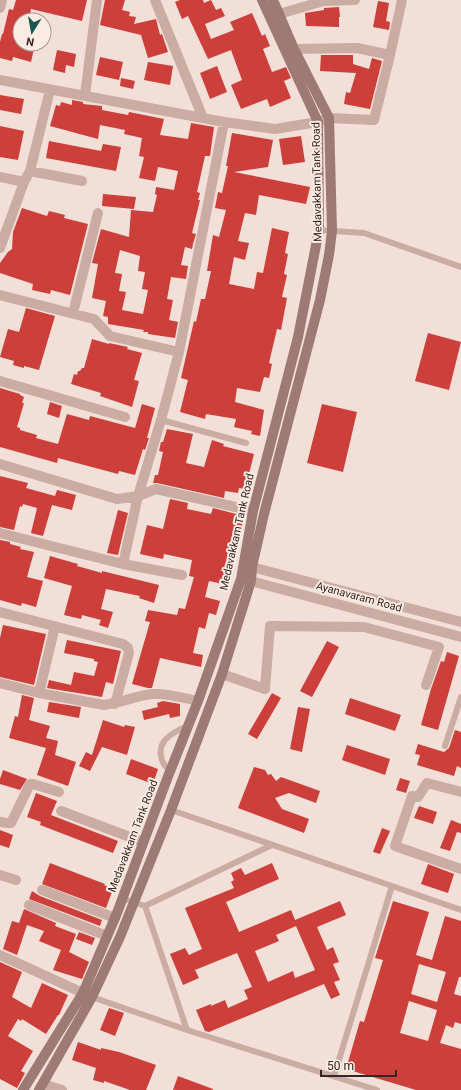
<svg xmlns="http://www.w3.org/2000/svg" width="461" height="1090" viewBox="0 0 461 1090" font-family="Roboto,sans-serif">
	<style>
		.building { fill: #cc3f3b; fill-rule: evenodd }
		.lines { fill: none; stroke-linecap: round; stroke-linejoin: round }
		.service { stroke: #caaca3; stroke-width: 6 }
		.minor { stroke: #caaca3; stroke-width: 10 }
		.tertiary { stroke: #caaca3; stroke-width: 10 }
		.secondary { stroke: #9e7a74; stroke-width: 10 }
		.labels { text-anchor: middle; dominant-baseline: central; stroke-width: 4; stroke-linejoin: round; paint-order: stroke }
		.street-label { font-size: 11px; fill: #352725; stroke: #faebe3 }
	</style>
	<rect width="100%" height="100%" fill="#f2dfd7"/>
	<path class="building" d="M16 0H87L82 21 31 9 29 20H20V44H35L31 62 13 57 12 61 0 58V42L2 34H3L9 9 13 10Z
		M105 0H125L122 10 130 12 129 16 136 17 134 24 156 19 160 35 162 34 168 52 148 58 141 35 100 25Z
		M180 0H203L204 3 211 0 216 10 221 8 225 16 205 24 211 39 234 30 230 22 252 13 262 36 265 34 270 46 263 49 272 72 286 67 291 78 284 81 291 98 270 107 267 99 241 109 231 85 242 80 231 50 208 59 188 16 182 19 175 2Z
		M378 1 389 3 386 21 390 22 389 30 373 27Z
		M339 7 340 17H339V27L306 26 305 13 324 10V8Z
		M57 50 76 54 74 67 66 65 65 73 53 70Z
		M321 55H353V64L369 69 372 58 382 61 370 109 344 104 346 92 350 93 356 73 320 71Z
		M100 57 123 62 119 80 96 75Z
		M148 62 173 66 170 85 144 80Z
		M217 66 227 92 210 99 200 73Z
		M121 78 135 81 133 89 120 86Z
		M0 95 24 99 21 114 0 110Z
		M72 100 83 102V104L102 106V110L128 115 129 112 164 119 160 135 188 139 191 123 214 127 210 156H205L197 192 200 193 198 200H200L192 233 196 234 193 244 192 249 185 247 181 265 188 266 186 279 171 277 167 299 173 300 169 320 178 322 175 338 148 334V332H143L144 330 108 324V317L103 316 106 301 92 298 98 264 92 263 101 229 129 237 131 210 153 212 157 195 155 194 156 187 174 190 178 171 158 167 155 181 139 178 144 157 139 156 142 138 124 134 125 130 100 125 98 139 50 126 56 105 60 106 61 102 72 105ZM120 250 140 256 138 271 145 272 142 289 148 290 143 314 122 310 126 292 119 291 122 274 115 273Z
		M0 126 24 131 18 160 0 157Z
		M232 133 273 140 268 167 234 172 310 187 306 204 259 195 256 215 245 213 238 241 249 243 245 260 234 257 229 284 254 289 257 272 263 273 272 228 289 232 285 253 288 254 284 274 287 275 282 297 287 298 281 330 277 329 269 363 272 364 269 378 264 377 260 392 237 388 235 402 264 410 260 436 251 434 252 431 234 427 236 419 206 414 205 419 180 412 188 380 181 378 194 321 196 322 201 299H205L211 271H207L213 235 219 237 226 210 215 208 218 192 222 193 228 166H226Z
		M301 136 305 162 283 165 279 139Z
		M49 141 101 151 103 144 121 147 116 171 46 158Z
		M103 194 136 197 134 209 102 206Z
		M22 208 47 216 49 211 65 215 64 218 88 224 70 295 51 290 50 294 32 290 33 284 0 273V263L8 252 12 249 13 232Z
		M26 308 55 316 39 370 24 366V368L13 365 14 361 0 357 8 329 19 332Z
		M428 333 461 342 449 390 415 381Z
		M92 339 109 344V343L128 347 127 349 142 353 134 380 139 381 132 407 100 396 101 393 71 384 74 374 77 375 78 371H80L82 368H84Z
		M0 388 20 394V395L24 397 22 403H24L17 427 20 428V430L37 435 36 438 58 444 67 414 89 420 90 416 135 428 142 404 155 408 147 438H149L145 450 143 449 135 475 119 471 118 474 58 458 57 463 0 447Z
		M50 402 62 406 59 418 47 414Z
		M322 404 357 412 343 472 307 463Z
		M167 429 193 434 186 463 204 467 212 440 224 444 223 446 254 454 245 489 239 488 238 493 225 491 224 498 157 483H153L155 475H158L163 452 159 451 161 442H163Z
		M0 476 28 483 26 488 55 496 57 490 76 495 72 510 52 505 43 536 31 533 37 508 23 504 22 507 20 506 14 530 0 527Z
		M170 499 188 503 187 509 211 514 213 508 244 516 238 545 233 544 228 569 231 570 228 585 209 581 205 597 220 601 216 615 209 613 205 629 199 627 193 653 203 655 201 667 160 658 152 688H148L132 684 150 622 145 621 148 610 177 615 179 608 185 609 194 577 189 576 192 560 164 554 163 559 140 554 147 525 163 529Z
		M118 510 128 513 118 555 107 553Z
		M0 540 10 542V544L21 547 20 549 34 552 27 577 43 581 36 607 22 603 21 606 0 600Z
		M50 556 78 564 77 566 102 573V571L159 585 154 603 139 598 140 596 106 589 101 609 113 612 108 628 99 625 101 620 82 615 81 619 64 615 72 586 44 578Z
		M3 625 46 634 34 685 0 677V638Z
		M67 640 121 651 113 684 106 682 102 697 47 688 49 680 71 685 74 672 94 676 98 662 94 661V659L64 653Z
		M327 641 339 647 312 697 300 691Z
		M447 652 459 656 438 730 421 725 431 689 441 661 444 662Z
		M272 693 281 698 257 739 248 734Z
		M22 695 34 698 29 720 50 726 46 738 58 741 55 755 76 762 68 786 37 775 46 748 9 738 15 716 18 717Z
		M350 698 401 715 395 731 345 714Z
		M163 701 180 704V716L170 718 169 714 144 720 142 711 158 707 157 703Z
		M49 702 81 707 79 718 47 712Z
		M298 707 310 709 302 752 290 749Z
		M103 720 124 727 125 725 135 727 127 755 102 747 90 771 79 766 86 752 92 755Z
		M455 730 461 732V768L457 766 454 776 417 765 420 755 415 754 418 744 444 752 449 748Z
		M347 745 390 759 385 775 342 760Z
		M131 759 158 769 153 784 126 774Z
		M254 767 265 770 268 775 271 774 276 781 281 777 320 791 316 803 289 793 275 798 282 809 309 819 304 833 238 808Z
		M3 770 27 779 20 790 0 784V779Z
		M400 778 410 781 406 793 396 790Z
		M36 793 57 801 51 815 118 841 113 853 40 825 41 822 27 817Z
		M419 806 437 812 433 824 414 818Z
		M451 820 461 824V833L457 832 450 851 440 848Z
		M382 828 390 831 380 854 373 852Z
		M0 830 13 835 9 848 0 845Z
		M50 863 105 884 104 885 113 889 106 908 42 884Z
		M272 863 279 879 226 902 239 932 291 910 295 920 340 901 346 915 317 927 327 950 333 947 339 962 333 964 340 980 334 982 340 995 331 999 324 984 209 1032 205 1031 196 1010 211 1004V1006L225 1000 228 1008 248 999 244 990 252 987 237 953 195 970 199 978 183 985 170 954 185 948 189 955 202 949 185 908 234 888 231 882 234 880 231 873 241 868 245 875ZM296 926 315 970 295 978 293 971 268 982 255 951 279 941 276 935Z
		M428 864 454 874 448 893 421 884Z
		M32 891 40 896 102 920 100 926 29 899Z
		M393 901 429 912 416 955 432 960 445 916 461 921V977H459L454 994 461 996V1024L455 1022 453 1028 446 1025 440 1043 461 1049V1090H416L346 1069 360 1021 364 1022 383 960 375 958ZM419 964 446 972 437 1002 411 994ZM409 1001 437 1010 428 1041 400 1033Z
		M24 909 56 923 55 926 76 934 69 952 89 962 82 979 53 970 61 950 39 941 44 931 27 925 17 955 3 949 12 921 19 923Z
		M79 932 95 938 92 945 76 939Z
		M0 962 22 972 12 997 31 1008 42 983 68 995 59 1015H58L46 1034 22 1019 21 1021 18 1019 8 1036 33 1051 21 1071 25 1073 17 1088 0 1079Z
		M109 1008 124 1013 115 1036 100 1030Z
		M78 1042 101 1050V1048L119 1052 156 1065 146 1090H130L104 1081V1083L93 1080 96 1068 72 1060Z
		M178 1076 213 1089V1090H173Z"/>
	<g class="lines">
		<path class="service" d="M319 230 364 233 461 267
			M161 420 246 443
			M445 746 461 697
			M170 770C160 764 157 748 166 739 172 733 180 729 188 726
			M171 810 392 886 334 1076
			M392 886 461 910
			M122 898 145 906 187 1030
			M145 906 272 845
			M92 997 187 1030 377 1090"/>
		<path class="minor" d="M155 0 203 118
			M0 8 2 0
			M279 14 324 1 355 0
			M294 49 357 48 390 55
			M0 80 224 122 275 129 318 122 329 118 374 120 390 55 402 0
			M85 95 97 0
			M30 171 82 181
			M0 177 24 182
			M0 248 24 182 30 171 50 90
			M0 295 94 319 110 336 179 352
			M73 313 98 213
			M0 381 125 417
			M0 464 117 499 138 496 156 489 253 511
			M0 533 123 564 182 575
			M123 564 138 496 161 420 179 352 224 122
			M0 612 123 644 128 648 129 653 115 704
			M222 674 265 689 270 626 364 627 439 647 426 685
			M0 683 39 693 104 705C120 703 138 695 153 694 168 693 183 698 198 701
			M39 693 55 626
			M461 792 427 783 418 797 412 796 395 846 461 869
			M61 811 143 842
			M0 822 7 823H11L30 784H33L59 792
			M0 875 16 880
			M42 890 115 918
			M29 905 107 936
			M0 955 83 993"/>
		<path class="tertiary" d="M244 565 461 622
			M243 579 461 637
			M43 1084 62 1090"/>
		<path class="secondary" d="M23 1090 83 993 117 913 167 779 198 701 241 579 253 511 298 337 319 230 318 122 262 0
			M39 1090 92 997 120 937 171 810 222 674 251 581 252 567 264 514 320 300 329 255 332 231 329 118 294 49 273 0"/>
	</g>
	<g class="labels">
		<g class="street-label">
			<text transform="translate(317 182) rotate(-91)">Medavakkam Tank Road</text>
			<text transform="translate(237 532) rotate(-77)">Medavakkam Tank Road</text>
			<text transform="translate(359 597) rotate(15)">Ayanavaram Road</text>
			<text transform="translate(133 836) rotate(-69)">Medavakkam Tank Road</text>
		</g>
	</g>
	<g transform="translate(32 32) rotate(191)"><circle r="19" fill="#faebe3" stroke="#ab9d97"/>
	<path d="M0-3L7 15L0 10L-7 15Z" fill="#19584f"/>
	<text y="-6" font-size="11" font-weight="bold" text-anchor="middle" fill="#352725">N</text>
	</g>
	<path d="M321 1070v6h75v-6" fill="none" stroke="#352725" stroke-width="2"/>
	<text x="327" y="1070" font-size="12" fill="#352725" stroke="#faebe3" stroke-width="3" paint-order="stroke">50 m</text>
</svg>
